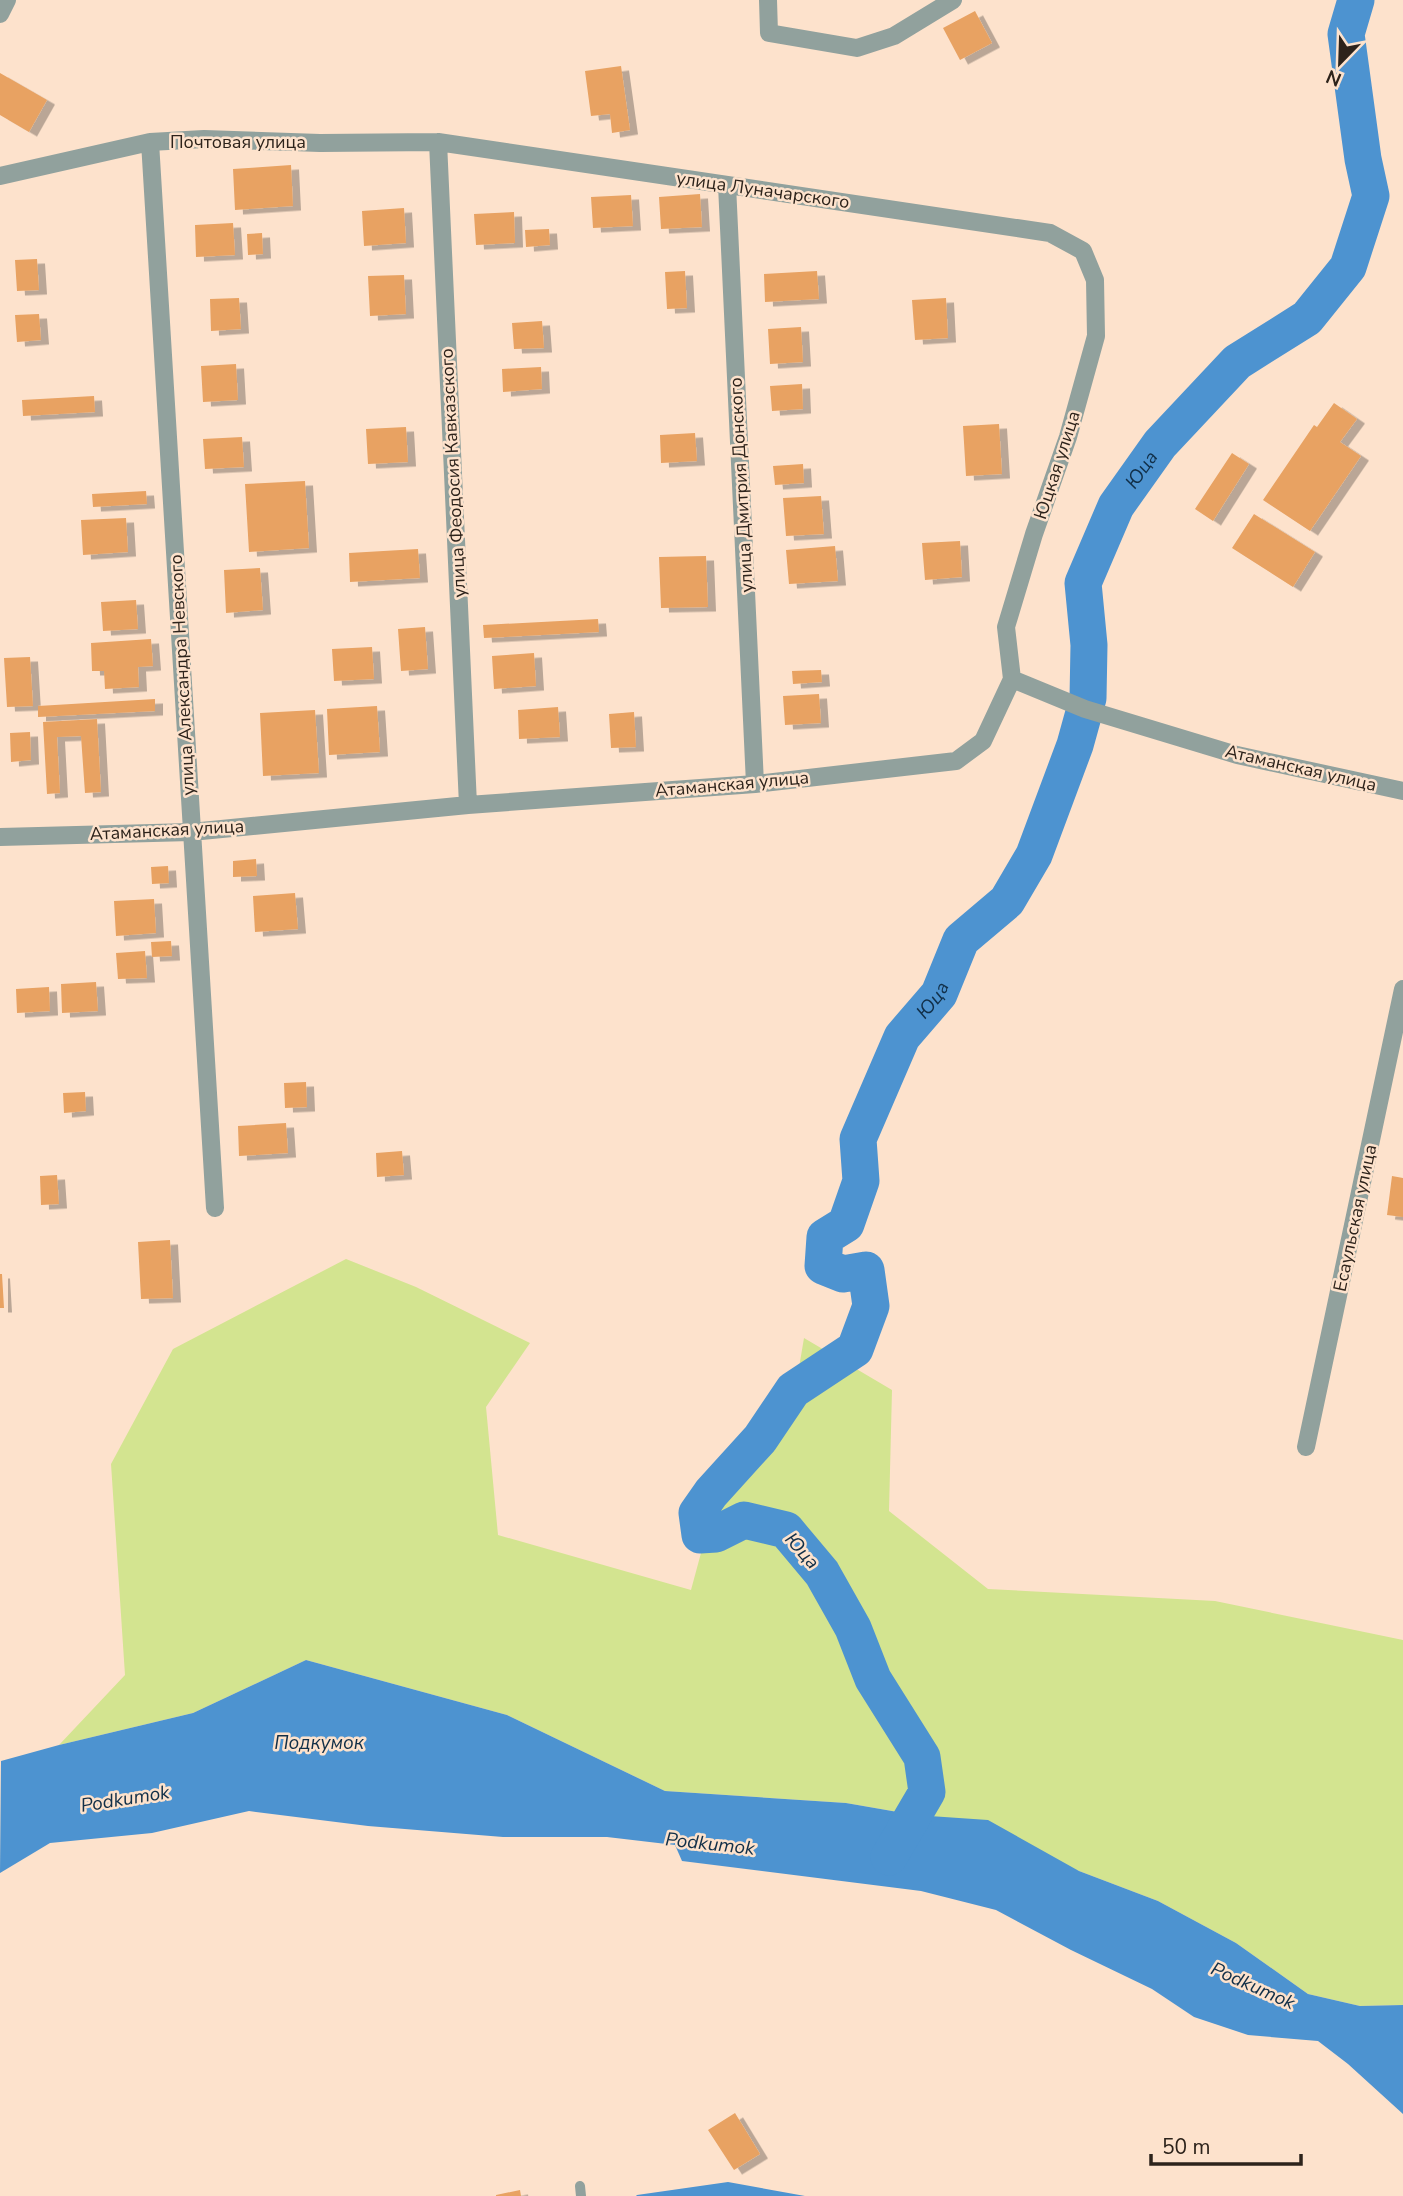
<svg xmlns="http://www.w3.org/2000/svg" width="1403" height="2196" viewBox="0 0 1403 2196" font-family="'Nunito Sans',sans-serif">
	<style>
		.green { fill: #d3e490 }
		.water { fill: #4d93d0 }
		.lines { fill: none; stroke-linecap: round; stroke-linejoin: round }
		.river { stroke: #4d93d0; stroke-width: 37 }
		.building { fill: #e8a262; filter: url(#shadow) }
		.lane { stroke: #91a19d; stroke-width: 10 }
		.street { stroke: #91a19d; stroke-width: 18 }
		.labels { text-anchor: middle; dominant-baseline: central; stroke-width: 5; stroke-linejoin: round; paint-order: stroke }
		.street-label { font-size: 18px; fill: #2d231b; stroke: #fde2cc }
		.water-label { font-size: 19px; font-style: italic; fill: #112f48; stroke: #fde2cc }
	</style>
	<defs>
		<filter id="shadow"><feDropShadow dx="8" dy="4.5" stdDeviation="0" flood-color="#0004"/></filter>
	</defs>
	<rect width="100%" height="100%" fill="#fde2cc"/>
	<path class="green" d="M346 1259 416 1287 530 1343 486 1407 498 1535 691 1590 711 1516 731 1485 789 1427 804 1338 892 1390 889 1511 988 1589 1215 1601 1403 1640V2005L1360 2006 1308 1994 1236 1943 1158 1901 1079 1871 915 1815 846 1803 665 1791 507 1715 306 1660 193 1713 59 1745 125 1675 111 1464 173 1349Z"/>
	<path class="water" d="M306 1660 507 1715 665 1791 846 1803 915 1815 988 1820 1079 1871 1158 1901 1236 1943 1308 1994 1360 2006 1403 2005V2114L1348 2064 1318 2041 1248 2035 1194 2017 1152 1989 1071 1950 996 1910 921 1891 682 1861 675 1845 607 1837H503L368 1826 249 1811 152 1833 50 1843 0 1873 1 1761 59 1745 193 1713Z
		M728 2182 805 2196H636L637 2195Z"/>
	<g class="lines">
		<path class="river" id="s1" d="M889 1857 927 1792 922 1757 873 1679 853 1628 822 1573 786 1530 744 1520 716 1534 700 1535 697 1513 711 1493 760 1439 793 1390 855 1349 871 1306 866 1270 843 1274 823 1266 825 1237 846 1224 861 1181 858 1139 902 1037 939 994 961 940 1007 901 1034 855 1075 745 1088 698 1089 645 1083 583 1116 506 1160 444 1237 362 1307 318 1348 267 1371 196 1363 159 1346 34 1356 0"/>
	</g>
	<path class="building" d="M975 11 992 43 960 60 943 28Z
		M621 66 630 130 612 133 610 114 591 116 585 71Z
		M0 73 47 100 29 132 0 115Z
		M291 165 293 206 235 210 233 169Z
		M700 194 702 227 661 229 659 197Z
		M631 195 633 226 593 228 591 197Z
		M404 208 406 243 364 246 362 211Z
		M514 212 515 243 476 245 474 214Z
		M233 223 235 255 196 257 195 225Z
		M549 229 550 245 526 247 525 230Z
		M262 233 263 254 248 255 247 234Z
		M37 259 39 290 17 291 15 260Z
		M685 271 687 308 667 309 665 272Z
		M817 271 819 299 765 302 764 274Z
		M404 275 406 314 370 316 368 276Z
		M239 298 241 329 211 331 210 299Z
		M946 298 948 338 915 340 912 300Z
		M39 314 41 340 17 342 15 315Z
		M542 321 544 348 514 349 512 323Z
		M801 327 803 362 770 364 768 329Z
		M236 364 238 400 203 402 201 366Z
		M541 367 542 389 503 392 502 369Z
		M802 384 803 409 772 411 770 386Z
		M94 396 95 412 23 416 22 400Z
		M1334 403 1357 419 1340 442 1361 456 1310 531 1263 500 1314 425 1317 427Z
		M999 424 1002 474 966 476 963 426Z
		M406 427 408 462 368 464 366 429Z
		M695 433 697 461 661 463 660 435Z
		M242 437 244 467 205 469 203 439Z
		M1232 453 1249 464 1213 521 1195 509Z
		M803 464 804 483 775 485 773 466Z
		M305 481 309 548 249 552 245 484Z
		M146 491 147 504 93 507 92 494Z
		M821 496 824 534 786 536 783 498Z
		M1254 514 1315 552 1293 587 1232 548Z
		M126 518 128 552 83 555 81 520Z
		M960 541 962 577 925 580 922 543Z
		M835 546 838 581 789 584 786 550Z
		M418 549 420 578 350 582 349 553Z
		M706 556 708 607 661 608 659 557Z
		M260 568 263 610 226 613 224 570Z
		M136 600 138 629 103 631 101 602Z
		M598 619 599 632 484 638 483 625Z
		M425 627 428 669 401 671 398 629Z
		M151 639 153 666 138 667 139 687 105 689 104 671H92L91 643Z
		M372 647 374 679 334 681 332 649Z
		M534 653 536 686 494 689 492 656Z
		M30 657 33 706 7 707 4 658Z
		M821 670 822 682 793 684 792 671Z
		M819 694 821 723 785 725 783 696Z
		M155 699V711L38 717V706Z
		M377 706 380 752 329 755 327 709Z
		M558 707 560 737 519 739 518 710Z
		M315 710 319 773 263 776 260 713Z
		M634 712 636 747 611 748 609 714Z
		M97 719 101 792 85 793 81 736 57 737 60 793 47 794 43 722Z
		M30 732 31 760 11 762 10 733Z
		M256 859 257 876 233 877V861Z
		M168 866 169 883 152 884 151 867Z
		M295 893 298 929 255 932 253 896Z
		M154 899 156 933 116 936 114 901Z
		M171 941 172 956 152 957 151 942Z
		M145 951 147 978 118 979 116 953Z
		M96 982 98 1011 62 1013 61 984Z
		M49 987 50 1011 17 1013 16 989Z
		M306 1082 307 1107 285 1108 284 1083Z
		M85 1092 86 1111 64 1113 63 1093Z
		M286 1123 288 1153 239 1156 238 1126Z
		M402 1151 404 1175 377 1177 376 1153Z
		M57 1175 59 1204 41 1205 40 1176Z
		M1392 1176 1403 1178V1217L1387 1215Z
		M170 1240 173 1298 141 1299 138 1242Z
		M0 1274H2L4 1308H0Z
		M735 2113 760 2154 734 2170 708 2130Z
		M520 2190 521 2196H496V2195Z"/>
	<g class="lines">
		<path class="lane" d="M580 2186 581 2196"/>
		<path class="street" d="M768 0 769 33 857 48 894 36 953 0
			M0 14 7 0
			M150 142 215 1208
			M438 142 468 805
			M0 176 150 142 204 139 320 143 438 142 1050 233 1083 251 1095 280 1096 336 1068 437 1034 534 1006 627 1012 679
			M727 185 755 784
			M1012 679 1085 709 1237 755 1403 791
			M0 837 191 832 468 805 755 784 956 761 983 741 1012 679
			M1306 1447 1403 989"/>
	</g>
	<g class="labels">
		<g class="street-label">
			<text x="238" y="142">Почтовая улица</text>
			<text transform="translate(763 190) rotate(8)">улица Луначарского</text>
			<text transform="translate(1057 465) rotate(-72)">Юцкая улица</text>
			<text transform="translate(453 473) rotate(-93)">улица Феодосия Кавказского</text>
			<text transform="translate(741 485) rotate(-93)">улица Дмитрия Донского</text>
			<text transform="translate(182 675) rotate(-93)">улица Александра Невского</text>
			<text transform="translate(1301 768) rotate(13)">Атаманская улица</text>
			<text transform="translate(732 784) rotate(-5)">Атаманская улица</text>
			<text transform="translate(167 830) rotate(-3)">Атаманская улица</text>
			<text transform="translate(1355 1218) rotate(-78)">Есаульская улица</text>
		</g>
		<g class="water-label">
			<text stroke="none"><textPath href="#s1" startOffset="1738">Юца</textPath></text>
			<text stroke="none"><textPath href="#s1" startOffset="1148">Юца</textPath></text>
			<text transform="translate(802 1551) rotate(48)">Юца</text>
			<text x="319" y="1743">Подкумок</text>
			<text transform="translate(125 1799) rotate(-9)">Podkumok</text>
			<text transform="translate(710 1844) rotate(6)">Podkumok</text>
			<text transform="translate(1253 1986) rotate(24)">Podkumok</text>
		</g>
	</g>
	<g transform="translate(1340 63) rotate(203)" stroke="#fde2cc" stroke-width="5" paint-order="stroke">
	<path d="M0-5L12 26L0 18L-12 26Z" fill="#2d231b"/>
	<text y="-10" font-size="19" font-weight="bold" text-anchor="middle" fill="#2d231b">N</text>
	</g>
	<path d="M1151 2154v10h150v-10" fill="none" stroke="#2d231b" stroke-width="3.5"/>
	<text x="1162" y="2154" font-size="21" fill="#2d231b" stroke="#fde2cc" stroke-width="5" paint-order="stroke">50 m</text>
</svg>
